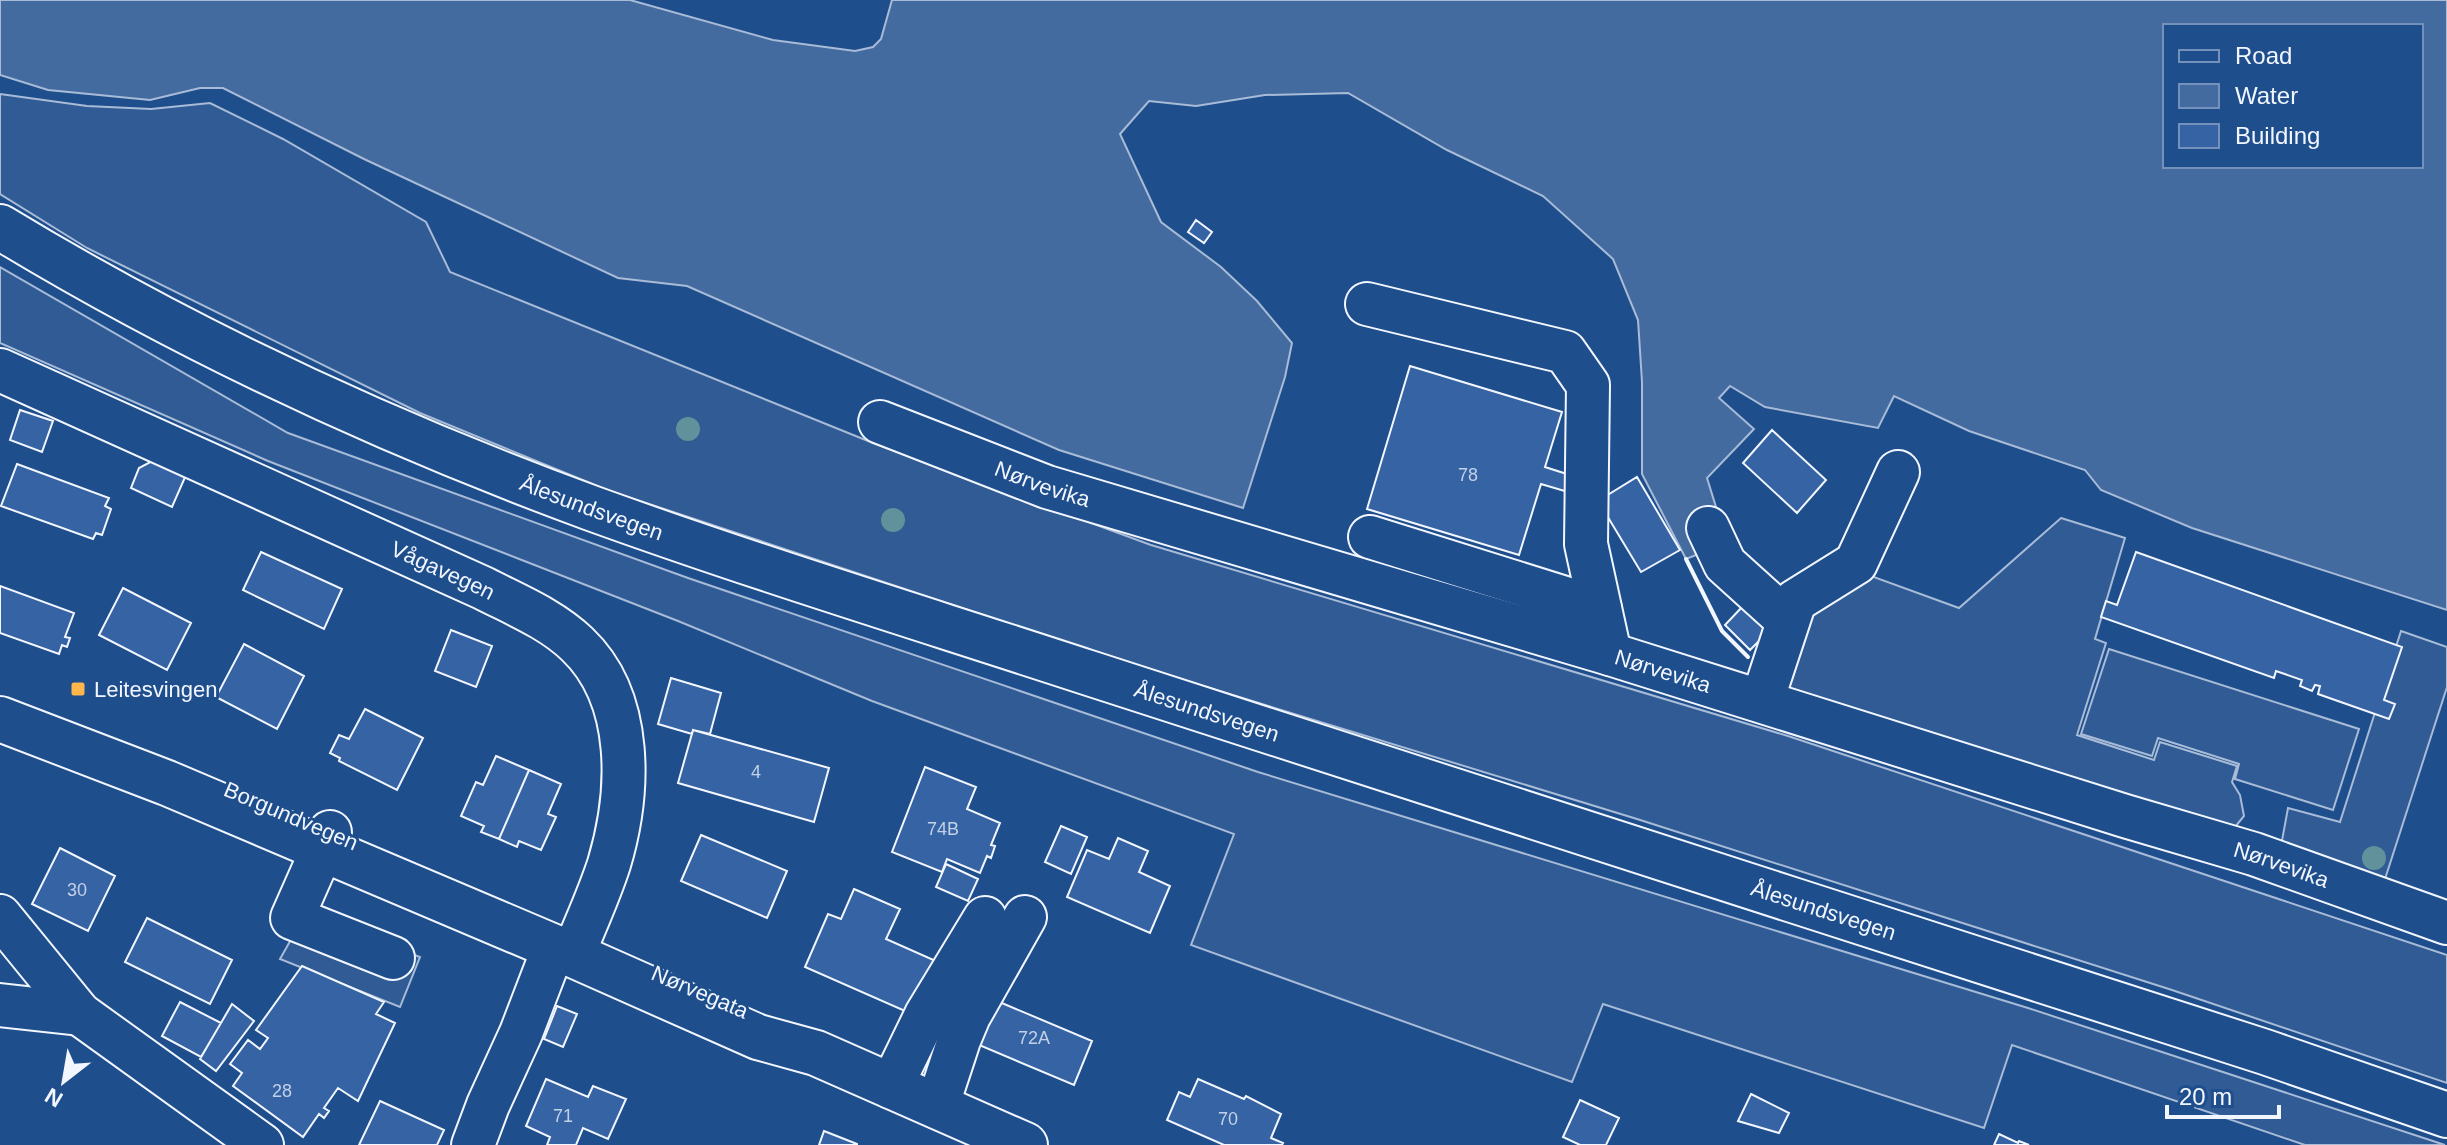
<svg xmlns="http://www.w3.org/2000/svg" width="2447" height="1145" viewBox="0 0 2447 1145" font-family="Arial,sans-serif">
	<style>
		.built { fill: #305b95; stroke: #a8bbd7; stroke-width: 2 }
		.water { fill: #446ba0; stroke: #a8bbd7; stroke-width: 2; fill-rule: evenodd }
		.building { fill: #3563a3; stroke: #f2f6ff; stroke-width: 2 }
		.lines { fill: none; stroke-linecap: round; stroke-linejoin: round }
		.minor-casing { stroke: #f2f6ff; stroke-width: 46 }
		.major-casing { stroke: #f2f6ff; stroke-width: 48 }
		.highway-casing { stroke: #f2f6ff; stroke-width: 48 }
		.minor { stroke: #1f4e8c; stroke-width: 42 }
		.major { stroke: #1f4e8c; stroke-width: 44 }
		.highway { stroke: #1f4e8c; stroke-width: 44 }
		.wall { stroke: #f2f6ff; stroke-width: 4 }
		.tree { fill: #61919a }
		.poi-dot { fill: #ffb74d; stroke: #1f4e8c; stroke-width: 3 }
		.labels { text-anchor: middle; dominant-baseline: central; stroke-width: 6; stroke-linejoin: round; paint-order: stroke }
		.number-label { font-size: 18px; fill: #c3d1e8 }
		.street-label { font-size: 22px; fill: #f2f6ff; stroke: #1f4e8c }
		.poi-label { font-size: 22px; fill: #f2f6ff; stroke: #1f4e8c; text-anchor: start }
	</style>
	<rect width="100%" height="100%" fill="#1f4e8c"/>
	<path class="built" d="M0 94 87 106 151 109 210 103 283 139 426 222 450 272 873 443 1151 545 1788 736 2447 955V1083L2172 990 1637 819 1125 662 607 490 420 413 87 248 0 194Z
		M0 267 288 433 688 578 1258 772 2028 1008 2445 1145H2305L2012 1045 1984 1128 1603 1004 1572 1082 1191 945 1234 834 872 701 678 621 268 461 0 343Z
		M2061 518 2125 538 2095 639 2106 643 2077 735 2154 760 2160 742 2237 766 2232 782 2240 795 2244 816 2231 832 1783 689 1812 601 1863 573 1959 608Z
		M2401 631 2447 647V687L2385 879 2281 846 2288 808 2340 822Z
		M2109 649 2359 729 2333 810 2235 779 2239 764 2158 738 2152 756 2081 734Z
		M306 913 420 957 400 1007 280 959Z"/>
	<path class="water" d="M0 0H630L773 40 855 51 873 47 881 39 892 0H2447V610L2192 528 2101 490 2085 470 1969 431 1894 396 1878 428 1765 407 1730 386 1719 398 1754 429 1707 478 1721 523 1704 552 1686 559 1642 474V382L1638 320 1613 259 1543 196 1447 150 1348 93 1265 95 1196 106 1149 101 1120 134 1161 222 1221 267 1257 301 1292 343 1285 377 1243 508 1059 450 687 286 618 278 364 159 223 88H200L150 100 48 90 0 75ZM2165 26H2421V166H2165Z"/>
	<path class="building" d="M1196 220 1212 232 1204 243 1188 232Z
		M1410 366 1562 412 1545 467 1573 476 1568 492 1541 484 1519 555 1367 509Z
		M20 410 53 421 42 452 10 440Z
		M1772 430 1826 480 1797 513 1743 463Z
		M154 460 186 475 172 507 131 488 139 468Z
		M17 464 109 498 105 506 111 509 102 535 96 533 93 539 1 506Z
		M1637 477 1680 550 1641 572 1606 514V496Z
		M261 552 342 589 324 629 243 590Z
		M2136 552 2402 647 2384 700 2395 704 2389 719 2318 694 2320 686 2315 685 2312 691 2300 686 2302 680 2276 671 2274 678 2101 617 2106 601 2117 605Z
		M0 586 74 613 65 637 70 638 67 647 62 645 59 654 0 633Z
		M123 588 191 623 167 670 99 635Z
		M1743 606 1769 631 1750 650 1725 625Z
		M451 630 492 646 476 687 435 671Z
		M244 644 304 676 277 729 216 697Z
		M671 678 721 693 710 734 693 730 692 734 658 724Z
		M365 709 423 738 397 790 339 761 340 758 330 753 339 735 349 739Z
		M693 730 829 768 814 822 678 783Z
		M496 756 529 770 499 839 481 832 484 826 461 816 476 782 483 785Z
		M925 767 976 787 967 809 1000 823 991 845 995 846 991 858 987 856 980 873 947 859 942 872 892 852Z
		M529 770 561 784 548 814 556 817 541 850 519 841 517 847 499 839Z
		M1061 826 1087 837 1071 874 1045 862Z
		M701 835 787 871 767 918 681 881Z
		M1118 838 1148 851 1139 872 1170 886 1150 933 1067 897 1087 850 1109 859Z
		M60 848 115 876 88 931 32 904Z
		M946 864 978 879 968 901 936 887Z
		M854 889 900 909 886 939 938 962 914 1015 805 967 828 914 841 919Z
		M147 918 232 960 210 1004 125 962Z
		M302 966 384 1002 376 1014 395 1023 358 1101 338 1088 324 1108 329 1111 324 1118 319 1114 303 1137 233 1086 242 1073 230 1064 248 1040 260 1049 268 1038 256 1030Z
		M990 998 1092 1041 1074 1085 972 1042Z
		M180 1002 221 1023 201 1057 162 1036Z
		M232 1004 254 1021 216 1071 200 1059Z
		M557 1006 577 1014 563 1047 544 1039Z
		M546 1079 588 1097 593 1086 626 1099 608 1139 583 1128 576 1145H547L550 1137 526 1126Z
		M1198 1079 1244 1099 1246 1096 1281 1114 1271 1138 1283 1143 1282 1145H1224L1167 1120 1179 1092 1190 1097Z
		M1751 1094 1789 1113 1779 1133 1738 1121Z
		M1580 1100 1619 1118 1606 1145H1580L1563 1137Z
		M380 1101 444 1130 437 1145H359Z
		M824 1131 857 1144V1145H819Z
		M1999 1134 2018 1143 2019 1141 2029 1145H1994Z"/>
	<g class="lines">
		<defs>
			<g id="minor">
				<path d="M1367 304 1565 352 1588 385 1586 544 1610 654"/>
				<path id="s1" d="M0 370 483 588C516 605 551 619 577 644 635 699 630 794 609 864 599 895 585 925 573 955"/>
				<path id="s2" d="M880 422 1047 487 1610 654 2125 816 2254 854 2447 923"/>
				<path d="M1708 528 1725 564 1788 621"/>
				<path d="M1370 537 1600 609"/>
				<path d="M1762 701 1795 601 1856 563 1898 472"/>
				<path d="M330 832 292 918 393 958"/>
				<path d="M0 916 80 1014 262 1145"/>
				<path d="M0 1005 80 1014"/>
				<path d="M891 1087 926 1015 985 918"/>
				<path d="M937 1107 959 1040 969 1016 1025 917"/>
				<path d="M473 1145 488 1105 521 1033 554 947"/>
			</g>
			<path id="major" d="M0 719 167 783 573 955 758 1037 816 1053 1025 1145"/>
			<g id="highway">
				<path id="s3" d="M0 227C186 340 387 433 591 508 754 567 921 618 1086 672 1479 800 1872 925 2265 1052L2447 1115"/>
			</g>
		</defs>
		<use href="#minor" class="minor-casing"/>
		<use href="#major" class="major-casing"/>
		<use href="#highway" class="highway-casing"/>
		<use href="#minor" class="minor"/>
		<use href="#major" class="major"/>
		<use href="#highway" class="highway"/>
		<path class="wall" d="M1686 559 1722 631 1748 657"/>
	</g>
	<g class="tree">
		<circle cx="688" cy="429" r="12"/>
		<circle cx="893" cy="520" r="12"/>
		<circle cx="2374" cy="858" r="12"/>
	</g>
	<rect class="poi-dot" x="70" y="681" width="16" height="16" rx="4"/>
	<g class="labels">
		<g class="number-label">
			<text x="1468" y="475">78</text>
			<text x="756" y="772">4</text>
			<text x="943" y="829">74B</text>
			<text x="77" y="890">30</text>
			<text x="1034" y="1038">72A</text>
			<text x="282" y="1091">28</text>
			<text x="563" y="1116">71</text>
			<text x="1228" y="1119">70</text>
		</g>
		<g class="street-label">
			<text stroke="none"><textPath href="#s2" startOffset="174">Nørvevika</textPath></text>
			<text stroke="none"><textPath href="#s3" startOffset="656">Ålesundsvegen</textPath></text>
			<text stroke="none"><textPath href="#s1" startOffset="486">Vågavegen</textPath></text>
			<text stroke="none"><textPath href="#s2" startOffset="822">Nørvevika</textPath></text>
			<text stroke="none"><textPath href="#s3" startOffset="1304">Ålesundsvegen</textPath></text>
			<text transform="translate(291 816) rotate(23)">Borgundvegen</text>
			<text stroke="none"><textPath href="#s2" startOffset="1470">Nørvevika</textPath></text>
			<text stroke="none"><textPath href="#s3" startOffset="1952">Ålesundsvegen</textPath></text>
			<text transform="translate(700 992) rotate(23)">Nørvegata</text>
		</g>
		<g class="poi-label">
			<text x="94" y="689">Leitesvingen</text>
		</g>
	</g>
	<rect x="2163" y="24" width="260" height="144" fill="#1f4e8c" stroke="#7391ba" stroke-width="2"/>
	<rect x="2179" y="50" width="40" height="12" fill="#1f4e8c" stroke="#7391ba" stroke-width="2"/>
	<text x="2235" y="64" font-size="24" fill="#f2f6ff">Road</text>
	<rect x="2179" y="84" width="40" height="24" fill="#446ba0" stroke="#7391ba" stroke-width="2"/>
	<text x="2235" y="104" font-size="24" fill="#f2f6ff">Water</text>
	<rect x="2179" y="124" width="40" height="24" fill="#3563a3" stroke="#7391ba" stroke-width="2"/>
	<text x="2235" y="144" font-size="24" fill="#f2f6ff">Building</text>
	<g transform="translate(64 1081) rotate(211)" stroke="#1f4e8c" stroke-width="6" paint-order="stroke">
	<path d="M0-6L14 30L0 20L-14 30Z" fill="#f2f6ff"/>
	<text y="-12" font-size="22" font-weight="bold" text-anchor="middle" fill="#f2f6ff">N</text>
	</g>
	<path d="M2167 1105v12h112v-12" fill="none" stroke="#f2f6ff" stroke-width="4"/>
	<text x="2179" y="1105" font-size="24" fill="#f2f6ff" stroke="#1f4e8c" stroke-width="6" paint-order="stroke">20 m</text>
</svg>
